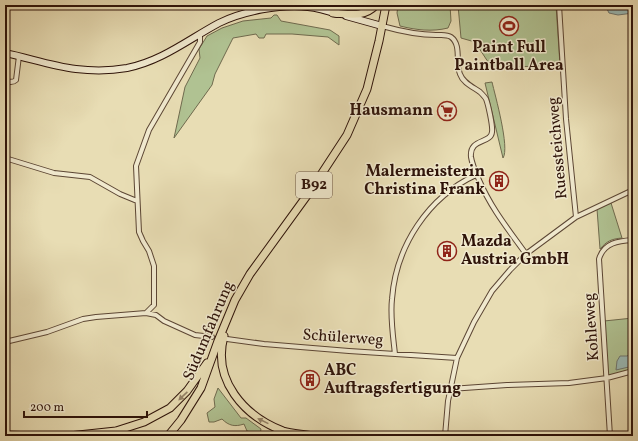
<svg xmlns="http://www.w3.org/2000/svg" width="638" height="441" viewBox="0 0 638 441" font-family="Vollkorn,serif">
	<style>
		.green { fill: #b0c292; stroke: #6f6a4e }
		.water { fill: #9abab6; stroke: #6f7771 }
		.lines { fill: none; stroke-linecap: round; stroke-linejoin: round }
		.minor-casing { stroke: #5c4634; stroke-width: 6 }
		.secondary-casing { stroke: #2e1309; stroke-width: 8 }
		.primary-casing { stroke: #2e1309; stroke-width: 9 }
		.minor { stroke: #f0e9ce; stroke-width: 4 }
		.secondary { stroke: #f0e9ce; stroke-width: 6 }
		.primary { stroke: #e8ddb4; stroke-width: 7 }
		.oneway { fill: #948267 }
		.labels { text-anchor: middle; dominant-baseline: central; stroke-width: 3; stroke-linejoin: round; paint-order: stroke }
		.shield { fill: #f0e9ce; stroke: #685344; stroke-width: 1 }
		.shield-label { font-size: 15px; font-weight: bold; fill: #2e1309 }
		.poi-label { font-size: 16px; font-weight: bold; fill: #2e1309; stroke: #f0e9ce; text-anchor: end }
		.street-label { font-size: 16px; fill: #2e1309; stroke: #f0e9ce }
	</style>
	<rect width="100%" height="100%" fill="#e8ddb4"/>
	<filter id="stains"><feTurbulence type="fractalNoise" baseFrequency=".005" numOctaves="4"/><feColorMatrix values="0 0 0 0 .2 0 0 0 0 .09 0 0 0 0 .02 0 0 0 .5 -.17"/></filter>
	<radialGradient id="worn" r=".72"><stop offset=".6" stop-color="#630" stop-opacity="0"/><stop offset="1" stop-color="#630" stop-opacity=".3"/></radialGradient>
	<path class="green" d="M398 5H450L451 21 448 28C432 32 416 30 400 26L397 13Z
		M458 5H556L560 65 492 68 475 42 461 38Z
		M274 15H277L281 21 330 30 339 36V45L328 37 292 34H266L264 38H259L256 34 233 38 215 74 212 85 174 138 185 87 200 58 199 49 207 36 222 28 243 21 271 18Z
		M492 82C495 95 510 148 503 158L485 83Z
		M611 203 622 238C611 239 607 241 600 249L597 209Z
		M633 318V354L627 356 616 369 633 366V371L607 378 604 321Z
		M218 388 241 418H246L261 429 260 435 247 431 244 424C235 427 229 426 222 419L214 422H209L207 413 215 407 214 399Z"/>
	<path class="water" d="M601 5H633V13L618 15 609 13 607 9Z
		M633 354V366L616 370 617 361 620 356H627Z"/>
	<g class="lines">
		<defs>
			<path id="minor" d="M559 5 566 119 576 217
				M382 26C400 31 417 35 436 35 441 35 447 34 451 37 462 45 455 63 460 74 463 83 473 87 480 92 482 94 485 97 486 99 488 104 493 126 492 132 491 144 469 138 471 157 472 164 476 173 479 180 491 208 508 229 526 254
				M5 81C9 82 13 83 16 80L19 56
				M5 158 54 173 90 177 120 194 137 201
				M146 313 154 305V266L149 251 143 241 139 232 136 166 149 130 200 42V34
				M227 339 264 344 349 351 457 358
				M5 342 47 332 83 319 96 317 146 313 156 315 164 321 195 335 212 337
				M395 354C393 336 390 317 392 299 396 246 428 197 476 175
				M450 389 507 385 569 383 607 378 633 371
				M445 436 448 401 457 358 474 322 492 291 510 270 526 254 576 217 633 190
				M610 436 599 259C604 242 619 241 633 240"/>
			<path id="secondary" d="M346 16 382 26
				M5 53C29 58 52 66 76 69 93 71 110 71 127 68 162 61 189 39 219 23 243 11 281 4 308 7 318 8 328 11 337 14"/>
			<path id="primary" d="M333 13C349 14 364 18 376 5
				M224 336C212 380 244 416 283 431 292 434 304 434 313 436
				M5 435 37 436
				M69 436 116 431 144 422 170 408 187 391 207 363
				M168 436 181 420 201 388 218 341 235 300 250 274 311 190 347 135 367 89 379 41 386 5"/>
		</defs>
		<use href="#minor" class="minor-casing"/>
		<use href="#secondary" class="secondary-casing"/>
		<use href="#primary" class="primary-casing"/>
		<use href="#minor" class="minor"/>
		<use href="#secondary" class="secondary"/>
		<use href="#primary" class="primary"/>
	</g>
	<defs><path id="oneway-solid" d="M-6-.8H1V-3.2L6.5 0L1 3.2V.8H-6Z"/></defs>
	<g class="oneway">
		<use href="#oneway-solid" transform="translate(183 396) rotate(137)"/>
		<use href="#oneway-solid" transform="translate(263 421) rotate(-154)"/>
	</g>
	<defs>
		<symbol id="stadium-ring" viewBox="-11 -11 22 22"><circle r="9.5" fill="#f0e9ce" stroke="#8f2418" stroke-width="1.5"/><path d="M0-5a6.5 5 0 1 0 0 10a6.5 5 0 1 0 0-10ZM-3.5-1.8h7v3.6h-7Z" fill="#8f2418"/></symbol>
		<symbol id="supermarket-ring" viewBox="-11 -11 22 22"><circle r="9.5" fill="#f0e9ce" stroke="#8f2418" stroke-width="1.5"/><path d="M-6-5.5h2.5l.6 2H6L4.5 2H-2.5L-4.4-4H-6ZM-1.5 3.2a1.3 1.3 0 1 0 .1 0ZM3 3.2a1.3 1.3 0 1 0 .1 0Z" fill="#8f2418"/></symbol>
		<symbol id="building-ring" viewBox="-11 -11 22 22"><circle r="9.5" fill="#f0e9ce" stroke="#8f2418" stroke-width="1.5"/><path d="M-4-6H4V6H1V3H-1V6H-4ZM-2.5-4.3h1.7v1.8h-1.7ZM.8-4.3h1.7v1.8H.8ZM-2.5-1h1.7V.8h-1.7ZM.8-1h1.7V.8H.8Z" fill="#8f2418"/></symbol>
	</defs>
	<g fill-rule="evenodd">
		<use href="#stadium-ring" x="498" y="15" width="22" height="22"/>
		<use href="#supermarket-ring" x="436" y="100" width="22" height="22"/>
		<use href="#building-ring" x="488" y="170" width="22" height="22"/>
		<use href="#building-ring" x="436" y="240" width="22" height="22"/>
		<use href="#building-ring" x="299" y="369" width="22" height="22"/>
	</g>
	<g class="labels">
		<rect class="shield" x="296" y="172" width="36" height="26" rx="3"/>
		<g class="shield-label">
			<text x="314" y="185">B92</text>
		</g>
		<g class="poi-label">
			<text x="509" y="48" text-anchor="middle">Paint Full<tspan x="509" dy="18">Paintball Area</tspan></text>
			<text x="433" y="111">Hausmann</text>
			<text x="485" y="172">Malermeisterin<tspan x="485" dy="18">Christina Frank</tspan></text>
			<text x="461" y="242" text-anchor="start">Mazda<tspan x="461" dy="18">Austria GmbH</tspan></text>
			<text x="324" y="371" text-anchor="start">ABC<tspan x="324" dy="18">Auftragsfertigung</tspan></text>
		</g>
		<g class="street-label">
			<text transform="translate(558 148) rotate(-95)">Ruessteichweg</text>
			<text transform="translate(592 327) rotate(-94)">Kohleweg</text>
			<text transform="translate(209 331) rotate(-67)">Südumfahrung</text>
			<text transform="translate(343 338) rotate(4)">Schülerweg</text>
		</g>
	</g>
	<rect width="638" height="441" fill="none" stroke="#e8ddb4" stroke-width="20"/>
	<rect x="6" y="6" width="626" height="429" fill="none" stroke="#2e1309" stroke-width="2"/>
	<rect x="10" y="10" width="618" height="421" fill="none" stroke="#2e1309"/>
	<path d="M24 411v6h123v-6" fill="none" stroke="#2e1309" stroke-width="2"/>
	<text x="30" y="411" font-size="12" fill="#2e1309" stroke="#f0e9ce" stroke-width="3" paint-order="stroke">200 m</text>
	<rect width="100%" height="100%" filter="url(#stains)"/>
	<rect width="100%" height="100%" fill="url(#worn)"/>
</svg>
